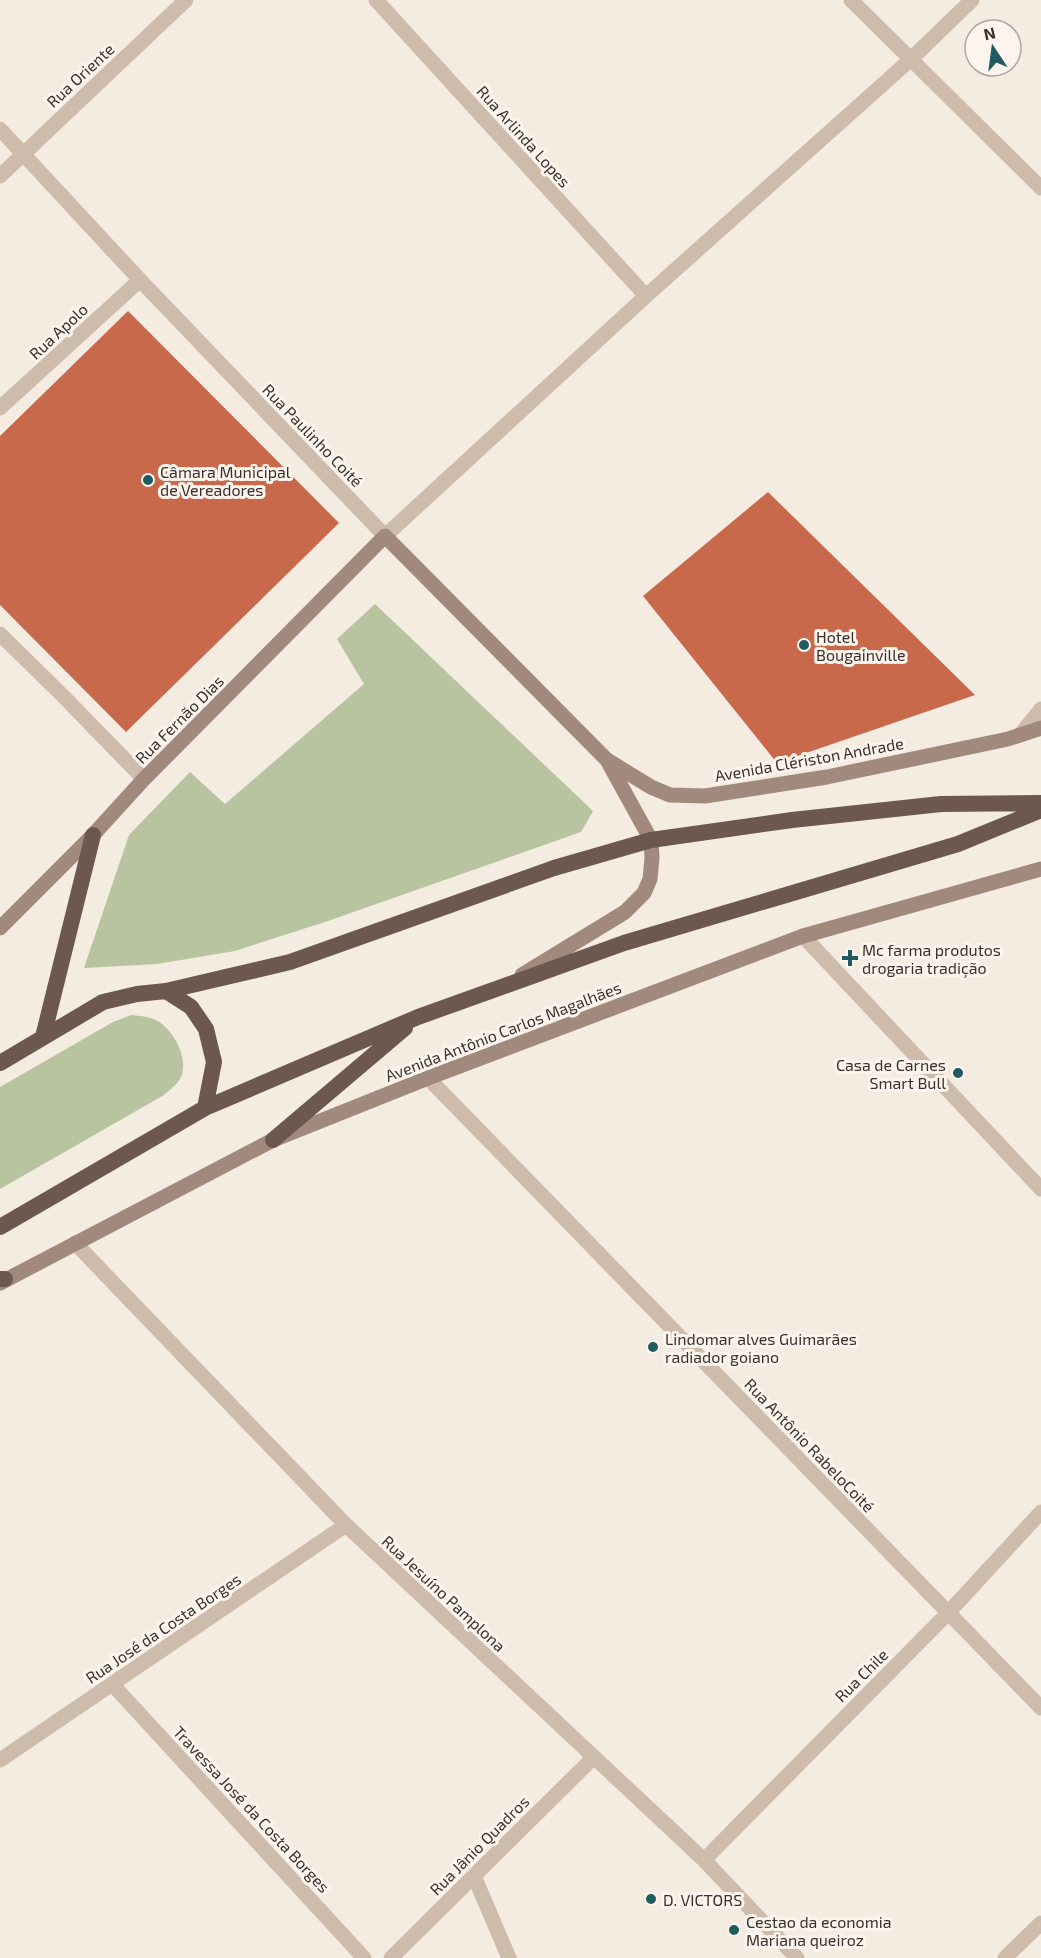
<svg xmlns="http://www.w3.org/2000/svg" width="1041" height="1958" viewBox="0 0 1041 1958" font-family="'Exo 2',sans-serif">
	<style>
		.green { fill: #b8c4a0 }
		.building { fill: #c8694b }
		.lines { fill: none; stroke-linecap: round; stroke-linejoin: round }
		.service { stroke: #cdbbac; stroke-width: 15 }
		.minor { stroke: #cdbbac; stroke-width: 15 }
		.tertiary { stroke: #cdbbac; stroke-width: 15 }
		.secondary { stroke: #a18a7d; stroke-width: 15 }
		.trunk { stroke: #6c584f; stroke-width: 16 }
		.poi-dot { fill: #1f5a5e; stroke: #fbf5ee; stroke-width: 2 }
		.labels { text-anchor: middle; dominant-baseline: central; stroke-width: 6; stroke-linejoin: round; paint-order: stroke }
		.street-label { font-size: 16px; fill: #3b302b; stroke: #fbf5ee }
		.poi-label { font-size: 16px; fill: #3b302b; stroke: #fbf5ee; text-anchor: start }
	</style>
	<rect width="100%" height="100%" fill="#f4ebe1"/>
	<path class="green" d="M375 604 593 811 581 832 328 921 235 951 157 964 84 968 129 835 190 772 225 804 364 684 337 639Z
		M131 1015C141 1016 154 1017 162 1024 177 1036 191 1065 178 1082 174 1087 168 1091 164 1095L0 1189V1087L113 1022Z"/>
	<path class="building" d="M128 311 339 523 126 732 0 605V436Z
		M768 492 975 695 777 763 643 596Z"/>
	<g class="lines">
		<path class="service" d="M1020 735 1041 709"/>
		<path class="minor" d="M376 0 646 296
			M851 0 1041 188
			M0 176 186 0
			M0 408 140 280
			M385 536 646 296 910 60 972 0
			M0 634 64 697 144 779
			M803 936 1041 1189
			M428 1078 1041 1708
			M75 1243 346 1525 704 1860 797 1958
			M112 1684 364 1958
			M0 1760 346 1525
			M704 1860 948 1613 1041 1512
			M474 1876 509 1958
			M391 1958 593 1758
			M1005 1958 1041 1923"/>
		<path class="tertiary" d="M0 129 140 280 385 536"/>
		<path class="secondary" d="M0 928 93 835 144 779 385 536 607 760 651 787 670 795 705 796 827 777 1008 739 1041 728
			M522 975 625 912 644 893 650 879 652 858 651 840 608 762
			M0 1283 273 1140 428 1078 803 936 1041 869"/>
		<path class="trunk" d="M166 991 191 1007 206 1029 214 1062 205 1108
			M43 1037 93 835
			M0 1063 103 1002 137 994 166 991 290 962 554 868 651 840 792 820 941 804 1041 803
			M273 1140 405 1028
			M0 1227 205 1108 418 1017 624 943 958 844 1041 810
			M0 1279H5"/>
	</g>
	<g class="poi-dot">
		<circle cx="148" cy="480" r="6"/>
		<circle cx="804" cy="645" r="6"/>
		<path d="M847 949h6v6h6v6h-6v6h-6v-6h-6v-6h6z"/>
		<circle cx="958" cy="1073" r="6"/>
		<circle cx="653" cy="1347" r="6"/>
		<circle cx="651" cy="1899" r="6"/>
		<circle cx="734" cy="1930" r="6"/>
	</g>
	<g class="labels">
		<g class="street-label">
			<text transform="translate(80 75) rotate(-43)">Rua Oriente</text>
			<text transform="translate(524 136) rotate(48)">Rua Arlinda Lopes</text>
			<text transform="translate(58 331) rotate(-43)">Rua Apolo</text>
			<text transform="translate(313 435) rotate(46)">Rua Paulinho Coité</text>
			<text transform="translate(179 719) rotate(-45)">Rua Fernão Dias</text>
			<text transform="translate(809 759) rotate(-10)">Avenida Clériston Andrade</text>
			<text transform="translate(503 1031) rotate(-21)">Avenida Antônio Carlos Magalhães</text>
			<text transform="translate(810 1445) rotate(46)">Rua Antônio RabeloCoité</text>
			<text transform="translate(444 1593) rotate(43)">Rua Jesuíno Pamplona</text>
			<text transform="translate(163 1628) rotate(-34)">Rua José da Costa Borges</text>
			<text transform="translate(861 1675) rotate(-45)">Rua Chile</text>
			<text transform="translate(252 1809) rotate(47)">Travessa José da Costa Borges</text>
			<text transform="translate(479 1845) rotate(-45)">Rua Jânio Quadros</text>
		</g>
		<g class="poi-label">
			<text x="160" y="471">Câmara Municipal<tspan x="160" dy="18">de Vereadores</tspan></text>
			<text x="816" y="636">Hotel<tspan x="816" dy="18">Bougainville</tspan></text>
			<text x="862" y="949">Mc farma produtos<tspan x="862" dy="18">drogaria tradição</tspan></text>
			<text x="946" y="1064" text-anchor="end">Casa de Carnes<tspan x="946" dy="18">Smart Bull</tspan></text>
			<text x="665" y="1338">Lindomar alves Guimarães<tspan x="665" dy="18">radiador goiano</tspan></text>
			<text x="663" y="1899">D. VICTORS</text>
			<text x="746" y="1921">Cestao da economia<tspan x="746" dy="18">Mariana queiroz</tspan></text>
		</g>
	</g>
	<g transform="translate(993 48) rotate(347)"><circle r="28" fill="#fbf5ee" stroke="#aea6a0" stroke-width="1.5"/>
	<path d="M0-4.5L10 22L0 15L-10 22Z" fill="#1f5a5e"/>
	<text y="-9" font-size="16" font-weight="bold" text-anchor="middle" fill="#3b302b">N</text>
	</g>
</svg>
